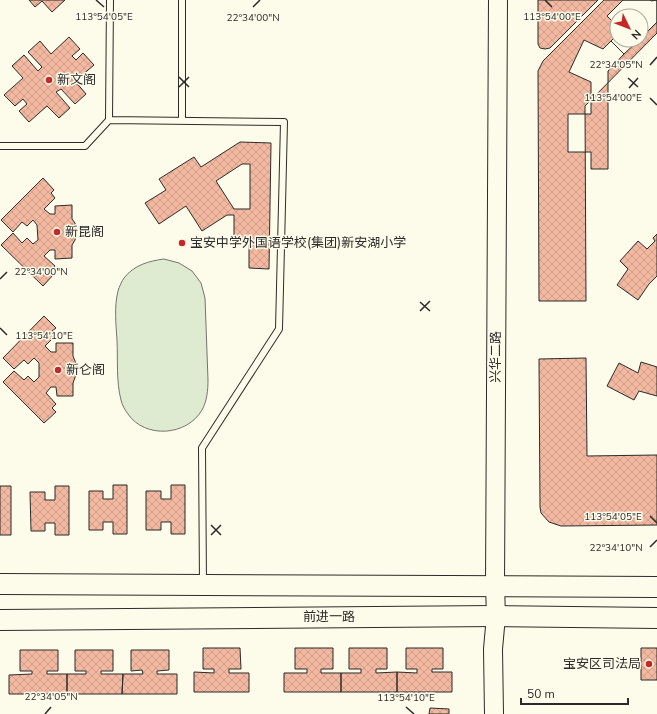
<svg xmlns="http://www.w3.org/2000/svg" width="657" height="714" viewBox="0 0 657 714" font-family="'Nunito Sans','Noto Sans SC',sans-serif">
	<style>
		.park { fill: #deebd1; stroke: #74746e }
		.building { fill: url(#building-cross-hatch); stroke: #2b2b2b; fill-rule: evenodd }
		.lines { fill: none; stroke-linecap: round; stroke-linejoin: round }
		.lane-casing { stroke: #2b2b2b; stroke-width: 8 }
		.secondary-casing { stroke: #2b2b2b; stroke-width: 20 }
		.primary-casing { stroke: #2b2b2b; stroke-width: 22 }
		.lane { stroke: #fdfbea; stroke-width: 6 }
		.secondary { stroke: #fdfbea; stroke-width: 18 }
		.primary { stroke: #fdfbea; stroke-width: 20 }
		.ticks { fill: none; stroke: #2b2b2b; stroke-width: 1.5 }
		.poi-dot { fill: #c62828; stroke: #fdfbea; stroke-width: 1.5 }
		.labels { text-anchor: middle; dominant-baseline: central; stroke-width: 3; stroke-linejoin: round; paint-order: stroke }
		.poi-label { font-size: 13px; fill: #2b2b2b; stroke: #fdfbea; text-anchor: start }
		.street-label { font-size: 13px; fill: #2b2b2b; stroke: #fdfbea }
		.ticks-label { font-size: 10px; text-anchor: middle; fill: #2b2b2b; stroke: #fdfbea; stroke-width: 3; stroke-linejoin: round; paint-order: stroke }
	</style>
	<defs>
		<pattern id="building-cross-hatch" width="8" height="8" patternUnits="userSpaceOnUse"><rect width="8" height="8" fill="#f2b8a0"/><path d="M0 0l8 8M0 8l8-8" fill="none" stroke="#d09e8a"/></pattern>
	</defs>
	<rect width="100%" height="100%" fill="#fdfbea"/>
	<path class="park" d="M164 259 179 263 192 271 201 283 205 298 208 380C208 390 207 401 202 410 187 436 145 439 128 414 125 410 122 405 121 400 116 381 118 360 117 340 116 324 114 307 118 291 119 287 122 281 124 278 134 265 149 261 164 259Z"/>
	<path class="building" d="M29 0H65L52 12 42 1 35 7Z
		M538 0H598L550 48 545 49 540 48 538 44Z
		M604 0H657V33L585 106 586 301H539L538 71 543 61ZM617 16H641V40H617Z
		M623 0H650L651 1 657 0V22L641 38V16H617V26L607 16Z
		M617 35V40H639L624 54 611 41Z
		M69 37 80 49 72 56 76 60 83 53 94 65 75 81 86 94 75 104 61 89 56 92 70 108 59 118 47 106 29 122 19 111 27 104 23 99 15 106 4 95 23 78 12 66 24 55 38 71 42 67 28 52 40 41 51 54Z
		M584 40 603 49 611 41 624 54 608 71V95L591 96V82L569 72Z
		M608 95V169H591V152H568V114H591V96Z
		M240 142 271 143 269 269 249 268V241H234V215H227L202 231 186 206 159 224 145 203 166 190 159 179 194 157 201 167ZM242 164H250V209H234L216 181Z
		M43 178 54 190 51 193 55 198 44 209 50 214H55V206L72 205V219L75 223 76 234 75 240 72 245V258L55 259V250H50L44 256 55 266 51 271 54 274 43 286 1 245 13 233 22 243 27 238 33 244 38 240 37 225 33 220 27 226 22 222 13 232 1 220Z
		M657 234V276L649 284 638 300 617 285 628 269 620 261 638 241 647 249 655 241 653 238Z
		M44 316 56 328 52 331 56 335 45 346 51 352H56V343H73V356L77 366V372L73 383V396H57L56 387H51L46 393 56 404 52 408 56 412 44 423 3 382 14 371 24 380 28 376 34 382 39 377V363L34 358 28 364 24 360 14 369 3 358Z
		M586 358 587 456 657 455V525L561 526 549 522 541 513 540 507 539 359Z
		M641 362 657 367V396L639 391 634 400 607 386 619 363 638 373Z
		M113 485H127V534H113V522H103V530H89V491H103V499H113Z
		M171 485H185V534H171V522H161V530H146V491H161V499H171Z
		M0 486H11V535H0Z
		M55 486H69V535H55V523H45V531H31L30 492H45V500H55Z
		M203 648H240L241 669H229V673H249V692H194V672L214 673V669H203Z
		M295 648H333V669H321V673H341V692H284V673H307V669H295Z
		M349 648H387V669H376V673L397 672V692H341V673H361V669H349Z
		M406 648H443V669H432V672H452V692H397V672L417 673V669H406Z
		M641 648H657V680H641Z
		M20 650H58V671H47V674H67V694H9V675L32 674V671H20Z
		M75 650H113V671H101V674H123L122 694H67V674H86V671H75Z
		M131 650H169V670L157 671V674H177V694H122L123 674H143L142 670 131 671Z
		M430 708 449 709V714H429Z"/>
	<g class="lines">
		<defs>
			<path id="lane" d="M109 120 110 0
				M182 121V0
				M0 146H85L109 120 284 122 279 329 202 448 203 583"/>
			<path id="secondary" d="M494 714 493 649 496 616 495 586 498 0"/>
			<path id="primary" d="M0 584 657 587
				M0 620 496 616 657 618"/>
		</defs>
		<use href="#lane" class="lane-casing"/>
		<use href="#secondary" class="secondary-casing"/>
		<use href="#primary" class="primary-casing"/>
		<use href="#lane" class="lane"/>
		<use href="#secondary" class="secondary"/>
		<use href="#primary" class="primary"/>
	</g>
	<path class="ticks" d="M96 0 104 7M545 0 552 7M253 7 260 0M650 65 657 57M179 77 189 87M628 78 638 87M179 87 189 77M629 88 638 78M650 98 657 105M0 279 7 272M420 302 430 311M420 311 430 301M0 328 7 335M650 516 657 523M211 525 221 535M211 535 221 525M650 547 657 540M406 707 414 714M45 714 51 707"/>
	<g class="poi-dot">
		<circle cx="49" cy="80" r="4"/>
		<circle cx="57" cy="232" r="4"/>
		<circle cx="182" cy="243" r="4"/>
		<circle cx="58" cy="370" r="4"/>
		<circle cx="649" cy="664" r="4"/>
	</g>
	<g class="labels">
		<g class="poi-label">
			<text x="57" y="80">新文阁</text>
			<text x="65" y="232">新昆阁</text>
			<text x="190" y="243">宝安中学外国语学校(集团)新安湖小学</text>
			<text x="66" y="370">新仑阁</text>
			<text x="641" y="664" text-anchor="end">宝安区司法局</text>
		</g>
		<g class="street-label">
			<text transform="translate(496 357) rotate(-90)">兴华二路</text>
			<text x="329" y="617">前进一路</text>
		</g>
	</g>
	<g class="ticks-label">
		<text x="104" y="20">113°54'05"E</text>
		<text x="552" y="20">113°54'00"E</text>
		<text x="253" y="21">22°34'00"N</text>
		<text x="616" y="68">22°34'05"N</text>
		<text x="613" y="101">113°54'00"E</text>
		<text x="41" y="275">22°34'00"N</text>
		<text x="44" y="339">113°54'10"E</text>
		<text x="613" y="520">113°54'05"E</text>
		<text x="616" y="551">22°34'10"N</text>
		<text x="51" y="700">22°34'05"N</text>
		<text x="406" y="701">113°54'10"E</text>
	</g>
	<g transform="translate(629 28) rotate(133)"><circle r="19" fill="#fdfbea" stroke="#a9a89e"/>
	<path d="M0-3L7 15L0 10L-7 15Z" fill="#c62828"/>
	<text y="-6" font-size="11" font-weight="bold" text-anchor="middle" fill="#2b2b2b">N</text>
	</g>
	<path d="M521 698v6h107v-6" fill="none" stroke="#2b2b2b" stroke-width="2"/>
	<text x="527" y="698" font-size="12" fill="#2b2b2b" stroke="#fdfbea" stroke-width="3" paint-order="stroke">50 m</text>
</svg>
